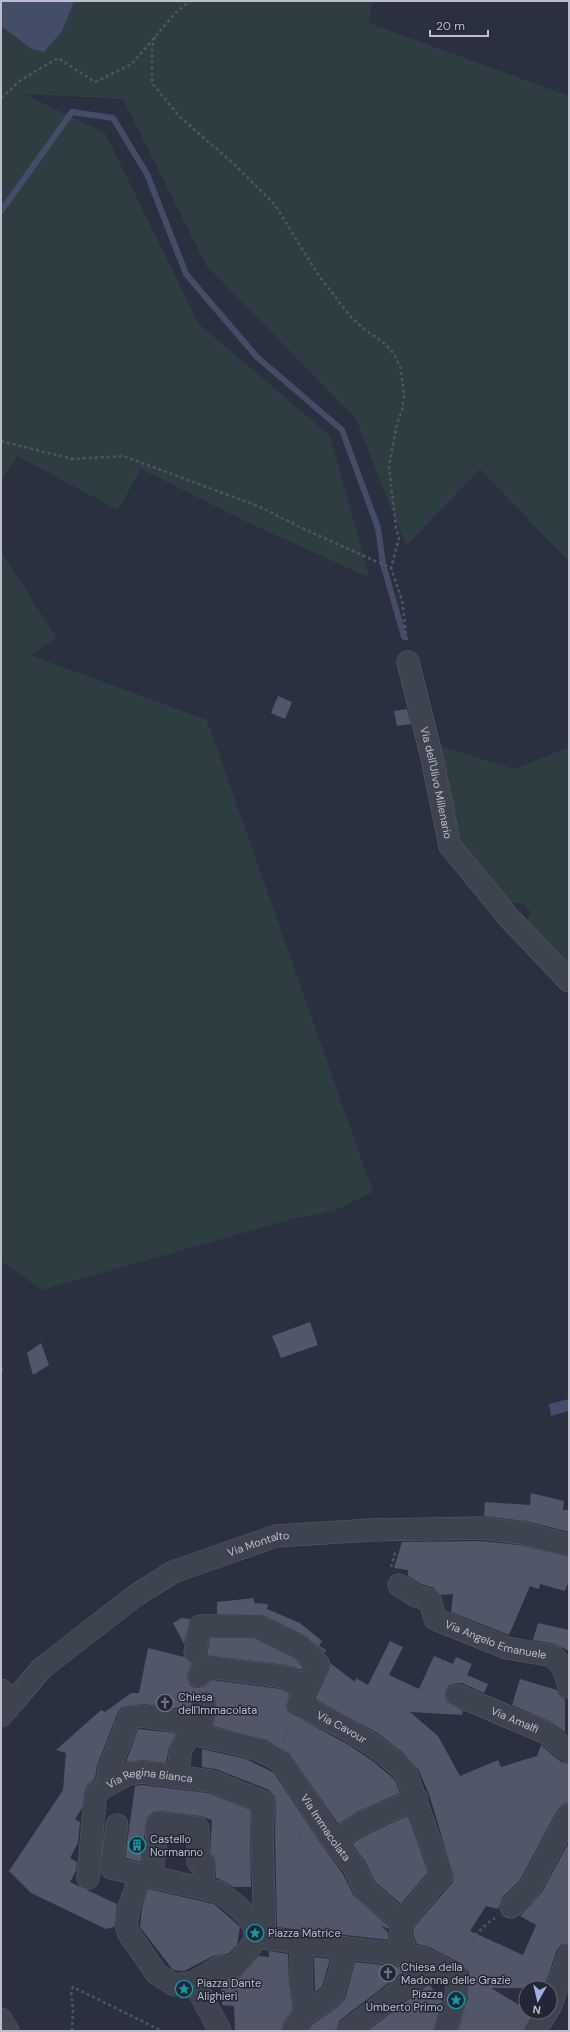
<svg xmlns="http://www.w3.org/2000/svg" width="570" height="2032" viewBox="0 0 570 2032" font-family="'DM Sans',sans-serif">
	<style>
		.green { fill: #2d3d42 }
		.water { fill: #444d68 }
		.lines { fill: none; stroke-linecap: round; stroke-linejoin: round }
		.stream { stroke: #444d68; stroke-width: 6 }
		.building { fill: #515768 }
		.minor-casing { stroke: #595e6a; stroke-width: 23 }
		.path { stroke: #4b585e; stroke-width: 2.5; stroke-dasharray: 3 3; stroke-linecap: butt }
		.minor { stroke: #3e4350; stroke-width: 22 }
		.labels { text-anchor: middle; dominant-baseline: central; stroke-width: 3; stroke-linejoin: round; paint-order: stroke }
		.street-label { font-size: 11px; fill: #bbbeca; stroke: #232735 }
		.poi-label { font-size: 11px; fill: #bbbeca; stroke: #232735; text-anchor: start }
	</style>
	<rect width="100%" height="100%" fill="#2a3040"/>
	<path class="green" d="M1 1H372L369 23 569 96V562L480 469 406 546 356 419 206 265 123 99 24 94 105 133 199 324 330 436 370 578 251 524 141 469 118 510 17 456 1 481Z
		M1 552 57 638 30 655 207 720 373 1192 334 1211 292 1219 42 1290 1 1261Z
		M437 745 514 769 569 747V970L525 924 531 913 524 903H507L463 847Z"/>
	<path class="water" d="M1 1H74L62 31 44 52 32 49 1 26Z
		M569 1399V1411L551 1416 549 1404Z"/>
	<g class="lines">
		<path class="stream" d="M1 211 72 112 113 118 147 174 186 274 257 357 342 430 378 528 383 564 404 637"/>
	</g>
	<path class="building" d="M278 696 292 702 285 719 271 713Z
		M407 709 411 724 397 726 394 711Z
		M310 1322 318 1345 281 1358 272 1336Z
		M41 1343 49 1365 33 1375 27 1353Z
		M531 1493 564 1501 563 1510H569V1532L525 1521 484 1516 485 1502 530 1505Z
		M480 1541 520 1545 569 1557V1581L565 1591 540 1584 539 1589 530 1586 509 1635 451 1612 453 1594 441 1595 434 1588 421 1584 408 1576V1570L394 1568 402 1542Z
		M254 1598V1603L268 1604 267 1609 300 1623 322 1641 319 1646 326 1650 325 1653 307 1637 262 1615 217 1614V1602Z
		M182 1618 190 1619 184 1644 173 1623Z
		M538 1623 569 1630V1651L555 1644 533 1640Z
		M210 1638H254L295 1658 303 1667 301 1670 286 1665 207 1655Z
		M390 1641 403 1647 389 1675 419 1689 434 1656 453 1664 456 1657 472 1664 467 1675 488 1684 484 1693 462 1683H455L449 1685 446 1690 445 1696 447 1702 463 1711 462 1715 410 1712 438 1736 460 1776 498 1760 501 1767 537 1756 541 1745 561 1762 569 1764V1803L563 1804 558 1809 520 1880 502 1898 498 1909 486 1906 470 1931 523 1955 536 1925 520 1916 541 1894 569 1842V1943L561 1945 557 1950 544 1988H491L526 2009V2012L532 2013 523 2031H458L468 1998 469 1972 462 1964 427 1946 417 1944 413 1935 414 1927 452 1883 454 1877 429 1794 418 1769 402 1752 376 1732 315 1699 329 1669 330 1663 355 1682 356 1678 368 1685Z
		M148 1648 184 1657 192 1664 187 1674 188 1681 191 1686 197 1688 204 1687 212 1680 281 1689 290 1693 286 1706 288 1712 349 1745 374 1762 395 1780 400 1793 359 1811 338 1824 290 1754 266 1740 213 1726 216 1706 215 1699 212 1694 206 1692 199 1693 195 1696 190 1710 143 1704 127 1706 121 1708 117 1714 97 1766 95 1778 88 1784 84 1793 82 1808 75 1819 80 1822 78 1843 70 1858 77 1862 76 1871 70 1882 117 1904 114 1927 106 1929 31 1893 9 1871 63 1790 66 1753 56 1750 101 1710 105 1712 131 1693H139Z
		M520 1679 557 1690 560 1696 565 1699V1732L551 1722 512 1705Z
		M138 1729 176 1733 169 1747 166 1763 143 1760 126 1762Z
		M202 1749 246 1759 274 1773 324 1848 343 1874 354 1896 389 1927 388 1929 381 1925 388 1933V1940L277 1927 275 1831 276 1803 275 1796 269 1790 216 1769 202 1767Z
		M142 1785 208 1793 251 1810 250 1831 251 1887H233L226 1882 216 1878 215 1858 210 1853 212 1820 200 1816 160 1811 153 1812 148 1816 146 1822 141 1862 125 1858 135 1786Z
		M408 1816 428 1872 401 1904 375 1882 365 1861 352 1844 370 1833Z
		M148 1889 214 1904 240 1927 237 1945 228 1954 213 1956 184 1971 173 1970 140 1927 142 1908Z
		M269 1951 288 1954 289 1986 293 2009 283 2024 281 2031H235L234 2006 222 2005 221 1980 239 1978 259 1956 269 1957Z
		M314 1957 330 1959 322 1987 315 1992Z
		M355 1962 408 1968 339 2021 335 2031H308L312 2025 340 2005 345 1999Z
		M429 1984 442 2001 433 2031H367Z"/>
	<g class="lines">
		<defs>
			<g id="minor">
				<path id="s1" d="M408 662 432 758 450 846 510 919 569 981"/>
				<path id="s2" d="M399 1585 416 1596 430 1600 435 1619 507 1648 553 1656 563 1667 569 1687"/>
				<path id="s3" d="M195 1652 200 1626H257L302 1648 318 1664 298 1705C337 1723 376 1742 406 1773L442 1875 402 1922"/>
				<path d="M199 1676 205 1668 210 1667 284 1677 307 1686"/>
				<path id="s4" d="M1 1690 14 1701 42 1668 135 1596 173 1572 276 1536 371 1530 481 1528 522 1533 569 1545"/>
				<path id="s5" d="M457 1695 546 1733 569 1752"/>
				<path d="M1 1716 14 1701"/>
				<path d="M199 1736 204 1704"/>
				<path id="s6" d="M177 1776 181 1749 190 1733C220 1742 257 1743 283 1764L334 1841 354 1867 365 1890 402 1922 400 1937 408 1955"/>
				<path d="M107 1785 109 1770 129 1718 141 1716 201 1724"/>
				<path d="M117 1825 111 1868 219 1892C231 1901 257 1919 255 1936 254 1946 241 1959 234 1967H219L194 1982 220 2031"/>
				<path d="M334 1841 364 1822 417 1799"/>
				<path d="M152 1876 158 1823 198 1828V1862L204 1863 203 1888"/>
				<path id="s7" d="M88 1878 95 1798 99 1790 128 1774 142 1772 211 1781 264 1802 262 1831 265 1938"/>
				<path d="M136 1889 130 1904 126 1924 128 1932 156 1973 174 1985 194 1982"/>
				<path d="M511 1907 530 1888 569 1815"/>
				<path d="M255 1937 421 1957 456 1975C460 1994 451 2013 445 2031"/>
				<path d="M301 1943V1986L306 2013"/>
				<path d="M550 2007 569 1955"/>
				<path d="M1 2019 8 2031"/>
				<path d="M293 2031 303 2016 333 1995 346 1948"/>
				<path d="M347 2031 434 1964"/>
				<path d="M535 2031 547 2012"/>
			</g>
		</defs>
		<use href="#minor" class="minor-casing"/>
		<path class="path" d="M155 37 152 47V83L179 116 237 167 275 205 319 276 350 316 364 329 384 343 394 354 401 369 404 395 402 410 397 424 389 466 396 528 399 538 391 568
			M1 98 21 80 58 58 95 82 132 64 175 13 190 1
			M1 441 73 459 123 456 258 506 306 530 391 568 402 600 407 642
			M1 1370H3
			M391 1567 396 1550
			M284 1740 291 1724
			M282 1843 305 1835
			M463 1956C470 1940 481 1927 495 1918
			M72 2031 73 2008 71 1991 73 1987 162 2031"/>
		<use href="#minor" class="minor"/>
	</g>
	<defs>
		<symbol id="church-ring" viewBox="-11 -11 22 22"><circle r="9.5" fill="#232735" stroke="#6b7280" stroke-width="1.5"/><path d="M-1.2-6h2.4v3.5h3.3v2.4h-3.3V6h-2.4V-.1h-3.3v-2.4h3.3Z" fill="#6b7280"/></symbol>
		<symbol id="building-ring" viewBox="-11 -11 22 22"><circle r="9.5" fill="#232735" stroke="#0f9aa8" stroke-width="1.5"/><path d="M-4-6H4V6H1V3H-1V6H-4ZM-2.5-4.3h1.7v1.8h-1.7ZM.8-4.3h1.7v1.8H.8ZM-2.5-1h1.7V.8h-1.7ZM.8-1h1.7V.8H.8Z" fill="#0f9aa8"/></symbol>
		<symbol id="sight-ring" viewBox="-11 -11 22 22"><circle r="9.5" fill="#232735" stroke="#0f9aa8" stroke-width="1.5"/><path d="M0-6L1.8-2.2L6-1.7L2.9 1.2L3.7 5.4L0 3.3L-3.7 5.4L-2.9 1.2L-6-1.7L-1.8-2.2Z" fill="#0f9aa8"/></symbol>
	</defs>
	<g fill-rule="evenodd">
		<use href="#church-ring" x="155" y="1693" width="20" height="20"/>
		<use href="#building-ring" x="127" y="1835" width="20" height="20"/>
		<use href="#sight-ring" x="245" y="1923" width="20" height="20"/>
		<use href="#church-ring" x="378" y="1963" width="20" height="20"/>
		<use href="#sight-ring" x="174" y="1979" width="20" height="20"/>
		<use href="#sight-ring" x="446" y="1990" width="20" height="20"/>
	</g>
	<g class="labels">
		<g class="street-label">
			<text stroke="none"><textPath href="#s1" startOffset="124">Via dell'Ulivo Millenario</textPath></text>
			<text stroke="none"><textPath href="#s4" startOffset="313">Via Montalto</textPath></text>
			<text stroke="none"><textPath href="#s2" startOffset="119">Via Angelo Emanuele</textPath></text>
			<text stroke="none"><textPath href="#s5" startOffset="63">Via Amalfi</textPath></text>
			<text stroke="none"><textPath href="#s3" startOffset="251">Via Cavour</textPath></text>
			<text stroke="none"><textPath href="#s7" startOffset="143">Via Regina Bianca</textPath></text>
			<text stroke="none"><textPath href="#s6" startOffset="221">Via Immacolata</textPath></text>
		</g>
		<g class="poi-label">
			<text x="178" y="1697">Chiesa<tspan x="178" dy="13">dell'Immacolata</tspan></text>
			<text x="150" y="1839">Castello<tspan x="150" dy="13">Normanno</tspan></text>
			<text x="268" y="1933">Piazza Matrice</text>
			<text x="401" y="1967">Chiesa della<tspan x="401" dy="13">Madonna delle Grazie</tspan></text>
			<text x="197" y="1983">Piazza Dante<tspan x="197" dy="13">Alighieri</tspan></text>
			<text x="443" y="1994" text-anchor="end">Piazza<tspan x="443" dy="13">Umberto Primo</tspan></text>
		</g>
	</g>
	<rect width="570" height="2032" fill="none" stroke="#bbbeca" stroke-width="4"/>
	<g transform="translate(538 2000) rotate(188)"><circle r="19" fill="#232735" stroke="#606371"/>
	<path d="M0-3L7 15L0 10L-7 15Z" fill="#9eafec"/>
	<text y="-6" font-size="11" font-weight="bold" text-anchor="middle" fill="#bbbeca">N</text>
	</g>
	<path d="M430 30v6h58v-6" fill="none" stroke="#bbbeca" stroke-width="2"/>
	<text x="436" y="30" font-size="12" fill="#bbbeca" stroke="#232735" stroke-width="3" paint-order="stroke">20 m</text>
</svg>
